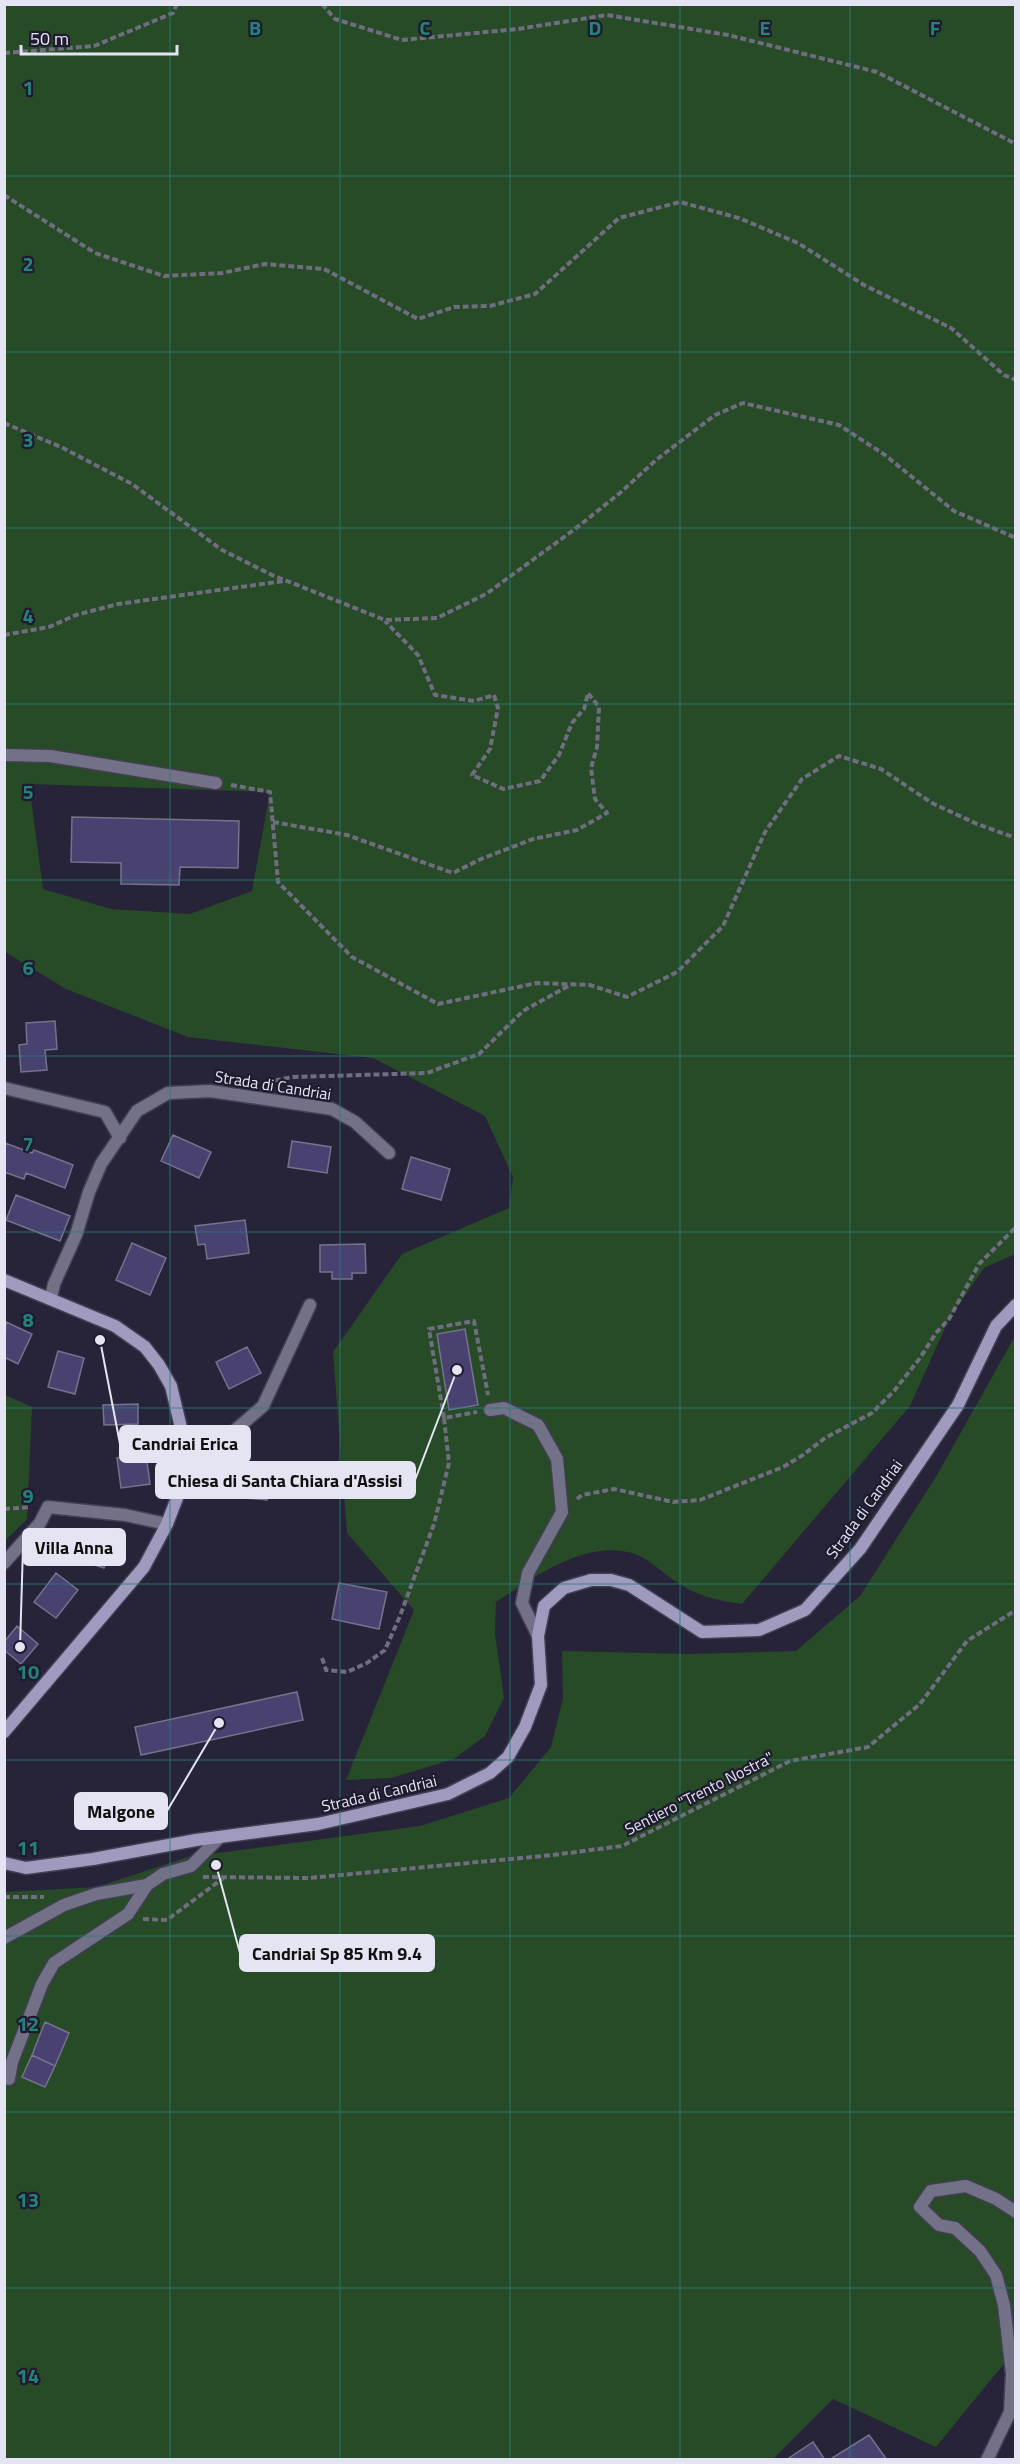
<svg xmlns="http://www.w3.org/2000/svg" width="1020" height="2464" viewBox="0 0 1020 2464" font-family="'Titillium Web',sans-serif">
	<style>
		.green { fill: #274a27; fill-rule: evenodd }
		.building { fill: #494170; stroke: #75728b; stroke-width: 1.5 }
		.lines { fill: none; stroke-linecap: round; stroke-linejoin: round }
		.lane-casing { stroke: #423f53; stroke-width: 15 }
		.street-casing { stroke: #423f53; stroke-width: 15 }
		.secondary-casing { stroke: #423f53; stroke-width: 15 }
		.path { stroke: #6f6d7f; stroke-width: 4; stroke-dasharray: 6 3; stroke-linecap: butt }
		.lane { stroke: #737187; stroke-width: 12 }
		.street { stroke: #737187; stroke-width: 12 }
		.secondary { stroke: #9f9abe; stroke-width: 12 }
		.grid { fill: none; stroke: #24817b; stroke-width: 1.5; stroke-opacity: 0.55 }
		.labels { text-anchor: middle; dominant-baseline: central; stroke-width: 4.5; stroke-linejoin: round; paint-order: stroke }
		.street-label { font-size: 16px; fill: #e5e4f2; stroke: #1e1b2f }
		.grid-label { font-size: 20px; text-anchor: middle; font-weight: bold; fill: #24817b; stroke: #1e1b2f; stroke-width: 4.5; stroke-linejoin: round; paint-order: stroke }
		.leader { fill: none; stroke: #e5e4f2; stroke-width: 2 }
		.callout-dot { fill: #e5e4f2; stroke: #1e1b2f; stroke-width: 2 }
		.callout { fill: #e5e4f2; stroke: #e5e4f2; stroke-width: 2 }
		.callout-label { font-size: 18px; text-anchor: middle; font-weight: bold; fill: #111 }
	</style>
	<rect width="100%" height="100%" fill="#272439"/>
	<path class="green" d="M5 5H1015V1254L984 1268 949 1319 910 1406 742 1604C721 1601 700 1597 681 1585 667 1577 650 1559 635 1554 586 1538 535 1577 496 1602L495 1633 504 1698 485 1736 454 1759 391 1778 346 1780 414 1610 347 1533 333 1352 402 1254 509 1208 513 1177 485 1116 373 1058 188 1037 66 989 5 952ZM29 784 270 792 252 891 190 914 111 909 43 889Z
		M1015 1336V2350L936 2447 833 2399 773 2459 5 2460V1892L97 1887 188 1857 420 1826 509 1798 551 1747 563 1698 562 1651 688 1654 796 1651 860 1596 937 1475Z
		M5 1395 32 1407 27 1519 5 1541Z"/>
	<path class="building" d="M72 817 239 821 238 868 180 867 179 885 121 884V863L71 862Z
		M55 1021 57 1049 45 1050 47 1070 21 1072 19 1045 27 1044 26 1023Z
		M173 1135 211 1152 199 1178 161 1161Z
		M292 1141 331 1147 327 1173 288 1167Z
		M5 1143 32 1153 34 1150 73 1165 65 1188 26 1173 24 1179 4 1172Z
		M411 1157 450 1169 441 1200 402 1189Z
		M16 1195 70 1216 60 1241 6 1220Z
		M245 1220 249 1253 207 1259 205 1244 198 1245 195 1226Z
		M132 1243 166 1258 150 1295 116 1280Z
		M365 1244 366 1273H352V1279H332V1272H320V1245Z
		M6 1322 32 1334 18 1364 4 1357Z
		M465 1329 478 1405 449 1410 437 1334Z
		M247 1347 261 1373 229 1389 216 1362Z
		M58 1351 84 1358 75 1394 48 1387Z
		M138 1404V1424L104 1425 103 1405Z
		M146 1454 150 1484 121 1488 117 1458Z
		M228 1461 270 1465 267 1500 225 1496Z
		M75 1532 112 1544 104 1568 67 1556Z
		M56 1573 78 1590 56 1618 34 1602Z
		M339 1583 387 1592 379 1629 332 1619Z
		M17 1626 38 1644 21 1664 4 1650V1642Z
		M297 1692 303 1720 141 1755 135 1727Z
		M45 2022 69 2033 55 2066 32 2055Z
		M32 2055 55 2066 45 2087 22 2077Z
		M869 2435 887 2460H829Z
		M813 2442 825 2460H786Z"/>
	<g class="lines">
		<defs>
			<path id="lane" d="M490 1410 504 1408 538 1425 557 1459 562 1512 528 1573 522 1603 538 1636
				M183 1436 233 1432 263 1406 310 1305
				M4 1938 64 1905 96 1894 147 1885"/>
			<path id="street" d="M4 755 50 756 216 783
				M4 1088 105 1112 120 1138
				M51 1298 54 1284 76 1235 89 1192 101 1164 137 1111 168 1093 210 1091 332 1109 355 1122 389 1153
				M4 1563 40 1523 48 1507 125 1515 167 1524
				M9 2079 12 2062 42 1984 54 1963 128 1914 147 1885 163 1874 191 1866 220 1837
				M987 2460 1010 2412 1012 2374 1004 2305 996 2275 980 2251 955 2228 939 2225 920 2207 931 2191 966 2186 996 2199 1016 2212"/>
			<path id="secondary" d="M4 1280 115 1326 145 1347 159 1365 171 1386 183 1436 184 1460 182 1485 167 1524 144 1567 4 1732
				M4 1863 26 1868 93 1859 196 1840 318 1824 448 1794 490 1773 508 1757 525 1727 541 1685 538 1636 544 1606 564 1588 591 1580H611L629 1585 702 1632 759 1630 805 1610 860 1549 958 1405 996 1326 1016 1305"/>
		</defs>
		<use href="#lane" class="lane-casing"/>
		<use href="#street" class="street-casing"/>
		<use href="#secondary" class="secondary-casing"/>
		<path class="path" d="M322 4 335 19 402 40 518 29 607 15 728 35 877 72 1016 144
			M4 53 94 46 173 13 177 4
			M4 195 95 253 164 276 222 273 265 264 324 269 418 319 454 307 490 306 535 294 619 218 680 202 739 218 798 243 864 285 951 328 1004 375 1016 380
			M4 423 61 447 132 484 222 550 272 575 385 620 437 618 486 594 575 529 620 493 656 460 715 415 743 403 839 425 885 455 954 511 1016 538
			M4 635 49 627 76 615 118 604 284 581
			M231 785 270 792 278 882 352 957 438 1004 537 983 590 985 627 997 677 972 723 926 765 832 802 779 839 756 881 769 932 803 977 824 1016 838
			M273 822 347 835 453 873 481 859 533 839 577 830 607 813 595 799 591 768 597 747 599 707 588 693 584 709 572 723 559 755 540 781 503 789 472 775 490 749 498 708 494 695 474 701 435 695 418 655 385 621
			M266 1082 293 1077 427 1073 479 1054 523 1011 570 985
			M444 1418 429 1329 474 1321 488 1395
			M577 1499 582 1495 614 1489 673 1502 700 1500 783 1467 803 1455 825 1438 872 1413 894 1391 920 1358 936 1333 949 1319 979 1264 1016 1227
			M4 1509 31 1507
			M322 1658 326 1670 347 1672 367 1663 385 1650 400 1616 434 1524 449 1463 444 1418 477 1412
			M203 1877 309 1878 553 1855 622 1846 790 1761 868 1747 920 1704 967 1641 1016 1610
			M4 1897H44
			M143 1919 167 1920 226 1876"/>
		<use href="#lane" class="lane"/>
		<use href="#street" class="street"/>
		<use href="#secondary" class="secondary"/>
	</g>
	<path class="grid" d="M170 4V2460M340 4V2460M510 4V2460M680 4V2460M850 4V2460M4 176H1016M4 352H1016M4 528H1016M4 704H1016M4 880H1016M4 1056H1016M4 1232H1016M4 1408H1016M4 1584H1016M4 1760H1016M4 1936H1016M4 2112H1016M4 2288H1016"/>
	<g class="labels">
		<g class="street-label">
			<text transform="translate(273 1085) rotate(9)">Strada di Candriai</text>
			<text transform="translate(864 1509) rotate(-54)">Strada di Candriai</text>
			<text transform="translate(379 1793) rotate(-13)">Strada di Candriai</text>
			<text transform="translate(699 1793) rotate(-27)">Sentiero "Trento Nostra"</text>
		</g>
	</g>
	<g class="grid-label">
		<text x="255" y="35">B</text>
		<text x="425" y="35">C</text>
		<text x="595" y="35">D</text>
		<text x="765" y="35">E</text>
		<text x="935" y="35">F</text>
		<text x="28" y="95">1</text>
		<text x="28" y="271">2</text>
		<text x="28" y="447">3</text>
		<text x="28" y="623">4</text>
		<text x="28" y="799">5</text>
		<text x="28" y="975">6</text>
		<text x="28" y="1151">7</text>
		<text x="28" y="1327">8</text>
		<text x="28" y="1503">9</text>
		<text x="28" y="1679">10</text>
		<text x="28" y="1855">11</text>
		<text x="28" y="2031">12</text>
		<text x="28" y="2207">13</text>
		<text x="28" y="2383">14</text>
	</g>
	<path class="leader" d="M100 1340L120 1444M457 1370L415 1480M20 1647L23 1547M219 1723L167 1811M216 1865L240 1953"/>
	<g class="callout-dot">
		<circle cx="100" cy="1340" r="6"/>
		<circle cx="457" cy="1370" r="6"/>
		<circle cx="20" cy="1647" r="6"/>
		<circle cx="219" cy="1723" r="6"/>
		<circle cx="216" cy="1865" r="6"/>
	</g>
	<g class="callout">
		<rect x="120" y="1426" width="130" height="36" rx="6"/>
		<rect x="156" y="1462" width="259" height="36" rx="6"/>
		<rect x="23" y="1529" width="102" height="36" rx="6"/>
		<rect x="75" y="1793" width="92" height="36" rx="6"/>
		<rect x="240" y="1935" width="194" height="36" rx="6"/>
	</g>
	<g class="callout-label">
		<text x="185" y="1450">Candriai Erica</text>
		<text x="285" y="1487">Chiesa di Santa Chiara d'Assisi</text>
		<text x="74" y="1554">Villa Anna</text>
		<text x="121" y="1818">Malgone</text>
		<text x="337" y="1960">Candriai Sp 85 Km 9.4</text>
	</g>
	<rect width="1020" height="2464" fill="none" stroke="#e5e4f2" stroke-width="12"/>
	<path d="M21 45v9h156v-9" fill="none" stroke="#e5e4f2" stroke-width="3"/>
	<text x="30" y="45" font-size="18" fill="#e5e4f2" stroke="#1e1b2f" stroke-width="4.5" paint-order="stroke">50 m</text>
</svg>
